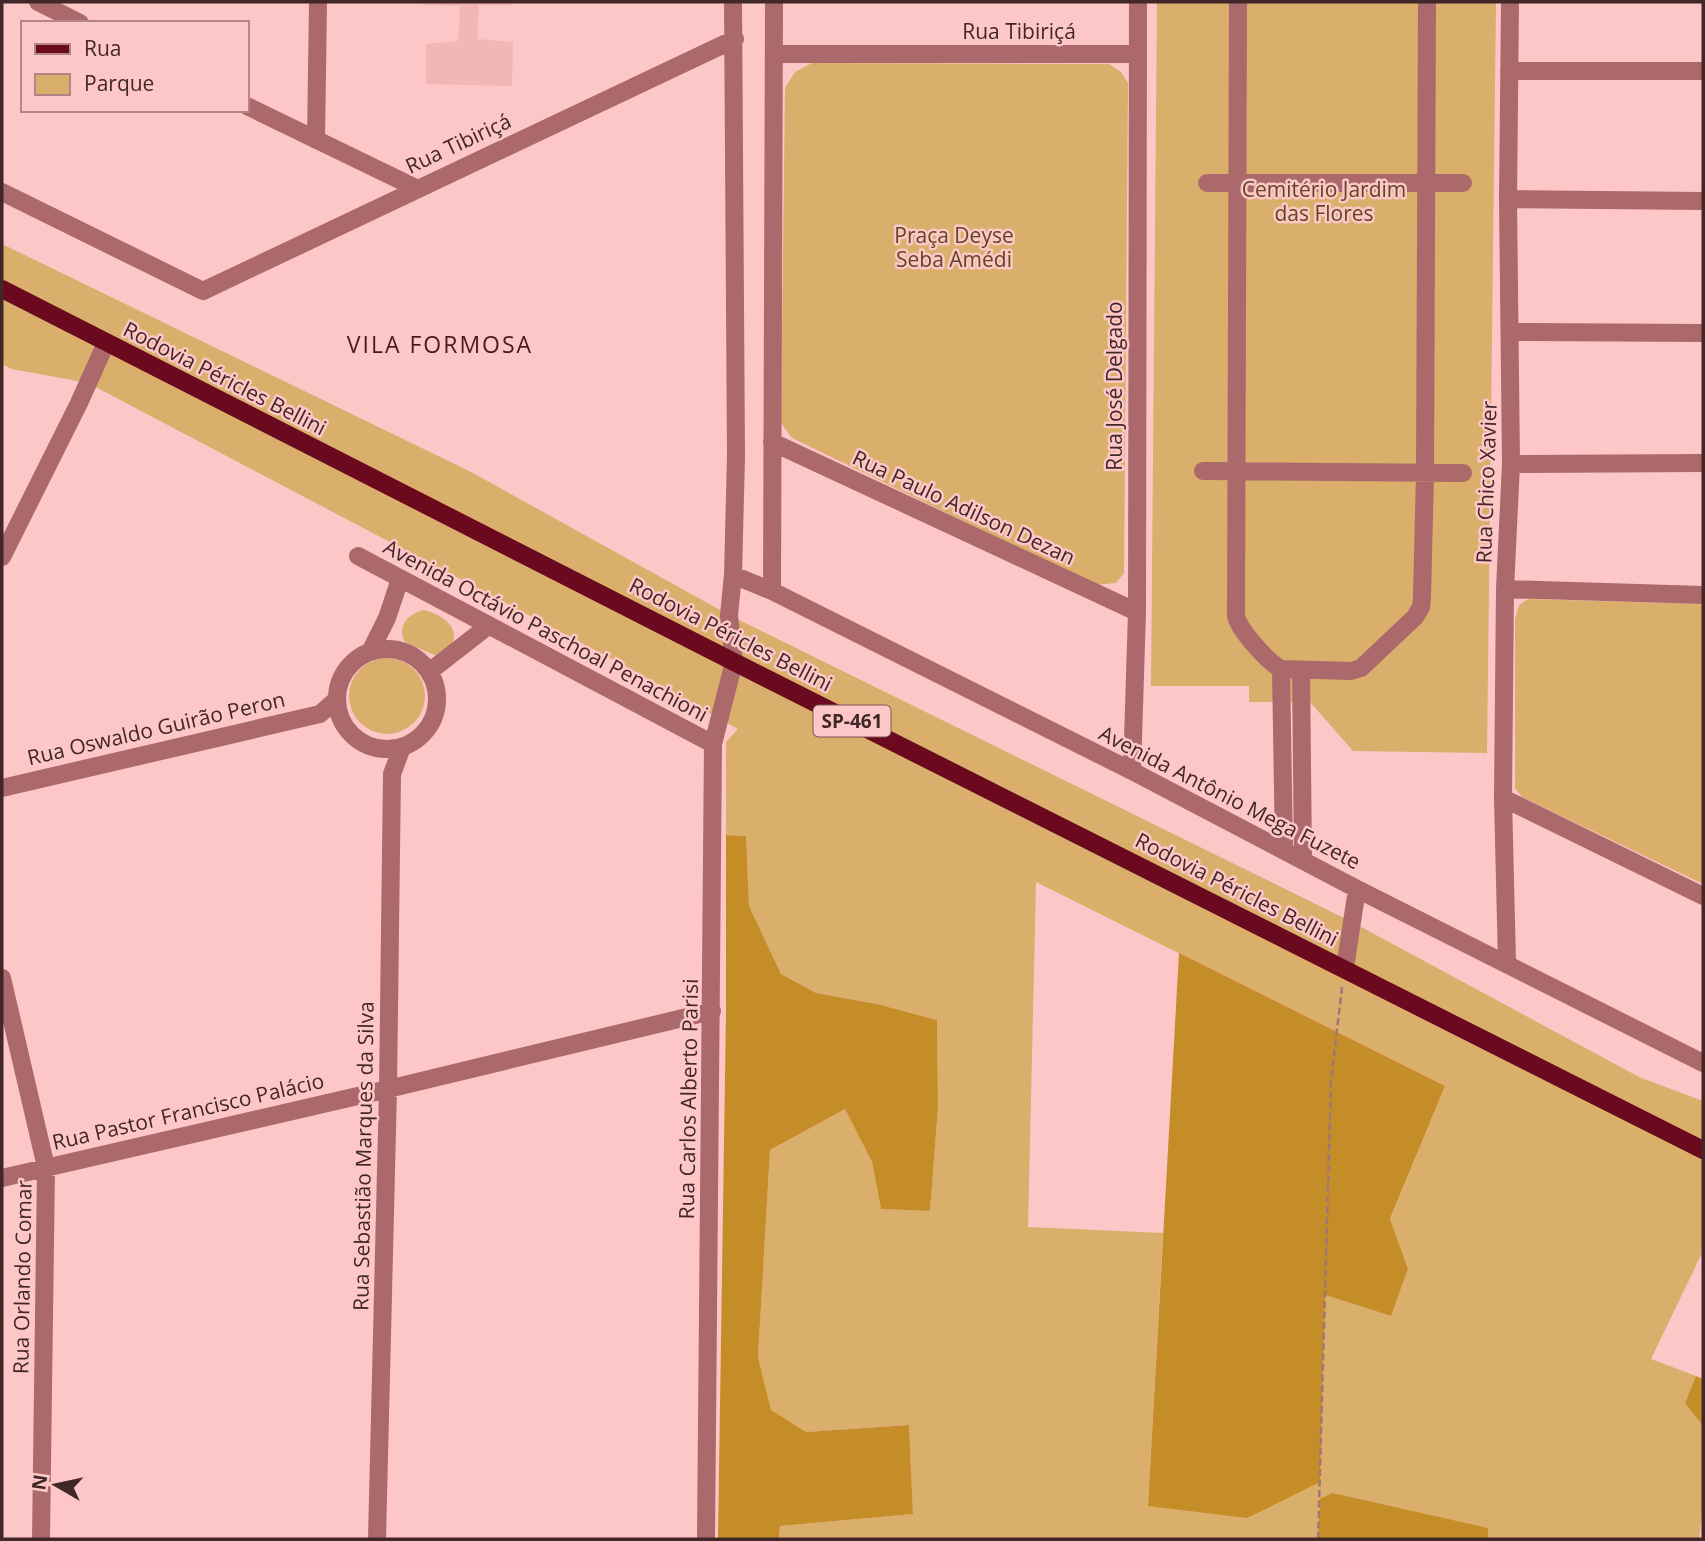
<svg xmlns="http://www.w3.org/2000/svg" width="1705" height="1541" viewBox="0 0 1705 1541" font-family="'Open Sans',sans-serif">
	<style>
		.built { fill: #f2b6b7 }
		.green { fill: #daae6b; fill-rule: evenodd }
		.forest { fill: #c58d28 }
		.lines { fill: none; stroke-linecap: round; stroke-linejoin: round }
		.path { stroke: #a07778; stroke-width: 2.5; stroke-dasharray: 7 3.5; stroke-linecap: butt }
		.minor { stroke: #ab696b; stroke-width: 18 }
		.major { stroke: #6b091e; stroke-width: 18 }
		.labels { text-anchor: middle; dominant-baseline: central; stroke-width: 5; stroke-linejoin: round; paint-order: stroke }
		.shield { fill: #fdc6c7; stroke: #7a5758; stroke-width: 2 }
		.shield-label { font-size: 19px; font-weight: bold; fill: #422728 }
		.street-label { font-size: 21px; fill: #422728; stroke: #fdc6c7 }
		.park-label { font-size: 21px; fill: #5f4720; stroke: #fdc6c7 }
		.neighbourhood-label { font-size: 23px; letter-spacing: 2px; fill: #4d191e; stroke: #fdc6c7 }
	</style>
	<rect width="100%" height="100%" fill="#fdc6c7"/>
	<path class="built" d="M423 2H512V5H479L477 39 513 42 512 86 426 84V44L458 41 460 6 423 5Z"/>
	<path class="green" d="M1157 2H1496L1487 753 1353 751 1310 702H1249V686H1151Z
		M812 63 1109 64 1121 72 1128 83 1124 573 1116 583 1095 585 792 438 781 423 785 88 795 72Z
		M2 244 471 472 729 615 1352 922 1639 1077 1703 1101V1251L1651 1359 1696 1376 1685 1403 1703 1426V1508L1699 1539H1488V1528L1320 1499 1318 1539H779L780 1526 913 1514 909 1425 806 1432 771 1411 758 1357 770 1150 845 1109 872 1162 881 1209 930 1211 938 1108 937 1020 877 1004 816 993 781 974 749 906 746 836 726 835V742L738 729 627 667 88 383 12 369 2 364ZM1036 882 1445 1086 1390 1220 1408 1269 1391 1316 1325 1295 1320 1482 1148 1505 1163 1233 1028 1227Z
		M1528 599 1703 604V884L1522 797 1515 788V619L1519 605Z
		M423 610C451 616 468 638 439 657L405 642C396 627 408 614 423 610Z
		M349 696a38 38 0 1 1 76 0a38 38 0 1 1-76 0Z"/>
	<path class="forest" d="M726 835 746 836 749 906 781 974 816 993 877 1004 937 1020 938 1108 930 1211 881 1209 872 1162 845 1109 770 1150 758 1357 771 1410 806 1432 909 1425 913 1514 780 1526 779 1539H718L726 1011Z
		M1179 953 1445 1086 1390 1219 1408 1269 1391 1316 1325 1295 1320 1482 1247 1518 1148 1506Z
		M1696 1376 1703 1379V1426L1685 1403Z
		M1332 1493 1488 1528V1539H1318L1320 1499Z"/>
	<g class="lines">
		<path class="path" d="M1318 1539 1331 1081 1342 987"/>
		<path class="minor" d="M38 2 80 23
			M1238 2 1236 616C1239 630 1268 662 1281 669L1351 671 1361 668 1415 617 1421 607 1422 597 1425 473 1427 2
			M774 54H1137
			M1509 71H1703
			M247 106 416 188
			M316 140 318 2
			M1207 183H1463
			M2 192 203 291 735 39
			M1508 199 1703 201
			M1511 332 1703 333
			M772 442 1137 612
			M1511 464 1703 463
			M1203 471 1463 473
			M358 556 713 744
			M2 557 79 403 106 343
			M733 575 772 591 1132 771 1357 889 1703 1063
			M1505 589 1703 595
			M772 591 774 2
			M337 699a50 50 0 1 1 100 0a50 50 0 1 1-100 0Z
			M371 650 387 618 400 579
			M1281 669 1284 849
			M1301 670 1303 859
			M429 672 488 626
			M1132 771 1137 612 1138 2
			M2 788 320 714 336 700
			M1503 798 1703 896
			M1507 963 1503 798 1505 589 1511 464 1508 199 1510 2
			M1345 968 1357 889
			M2 978 46 1167 41 1539
			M2 1178 388 1089 712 1011
			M377 1539 388 1089 392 774 402 747
			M706 1539 713 744 734 662 729 615 733 575 736 456 733 2"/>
		<path class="major" d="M2 289 734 662 1703 1150"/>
	</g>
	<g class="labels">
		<rect class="shield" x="813.5" y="705.5" width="77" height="31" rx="5"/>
		<g class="shield-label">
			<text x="852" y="721">SP-461</text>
		</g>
		<g class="street-label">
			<text x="1019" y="31">Rua Tibiriçá</text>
			<text transform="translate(458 143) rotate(-25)">Rua Tibiriçá</text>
			<text transform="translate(225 378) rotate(27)">Rodovia Péricles Bellini</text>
			<text transform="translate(1114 386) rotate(-90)">Rua José Delgado</text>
			<text transform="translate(1486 482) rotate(-88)">Rua Chico Xavier</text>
			<text transform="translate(964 507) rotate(25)">Rua Paulo Adilson Dezan</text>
			<text transform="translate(546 630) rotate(28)">Avenida Octávio Paschoal Penachioni</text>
			<text transform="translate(731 634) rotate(27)">Rodovia Péricles Bellini</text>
			<text transform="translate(156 728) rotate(-13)">Rua Oswaldo Guirão Peron</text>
			<text transform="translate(1230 797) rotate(27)">Avenida Antônio Mega Fuzete</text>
			<text transform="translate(1237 889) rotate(27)">Rodovia Péricles Bellini</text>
			<text transform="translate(688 1099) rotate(-89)">Rua Carlos Alberto Parisi</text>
			<text transform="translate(188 1111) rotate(-13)">Rua Pastor Francisco Palácio</text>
			<text transform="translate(363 1156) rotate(-89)">Rua Sebastião Marques da Silva</text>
			<text transform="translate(22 1277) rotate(-89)">Rua Orlando Comar</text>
		</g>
		<g class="park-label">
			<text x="1324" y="189">Cemitério Jardim<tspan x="1324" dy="24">das Flores</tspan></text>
			<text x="954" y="235">Praça Deyse<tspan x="954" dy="24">Seba Amédi</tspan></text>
		</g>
		<g class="neighbourhood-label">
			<text x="440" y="344">VILA FORMOSA</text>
		</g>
	</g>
	<rect width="1705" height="1541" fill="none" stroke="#422728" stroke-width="7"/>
	<rect x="21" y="21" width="228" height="91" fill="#fdc6c7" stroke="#b28687" stroke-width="2"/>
	<rect x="35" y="44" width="35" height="10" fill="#6b091e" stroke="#b28687" stroke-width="2"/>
	<text x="84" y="56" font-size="21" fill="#422728">Rua</text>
	<rect x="35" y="74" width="35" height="21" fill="#daae6b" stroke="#b28687" stroke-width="2"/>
	<text x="84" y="91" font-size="21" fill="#422728">Parque</text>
	<g transform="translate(56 1485) rotate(279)" stroke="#fdc6c7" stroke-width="5" paint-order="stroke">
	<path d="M0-5L12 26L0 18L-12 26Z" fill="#422728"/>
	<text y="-10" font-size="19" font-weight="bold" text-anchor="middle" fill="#422728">N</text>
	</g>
</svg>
